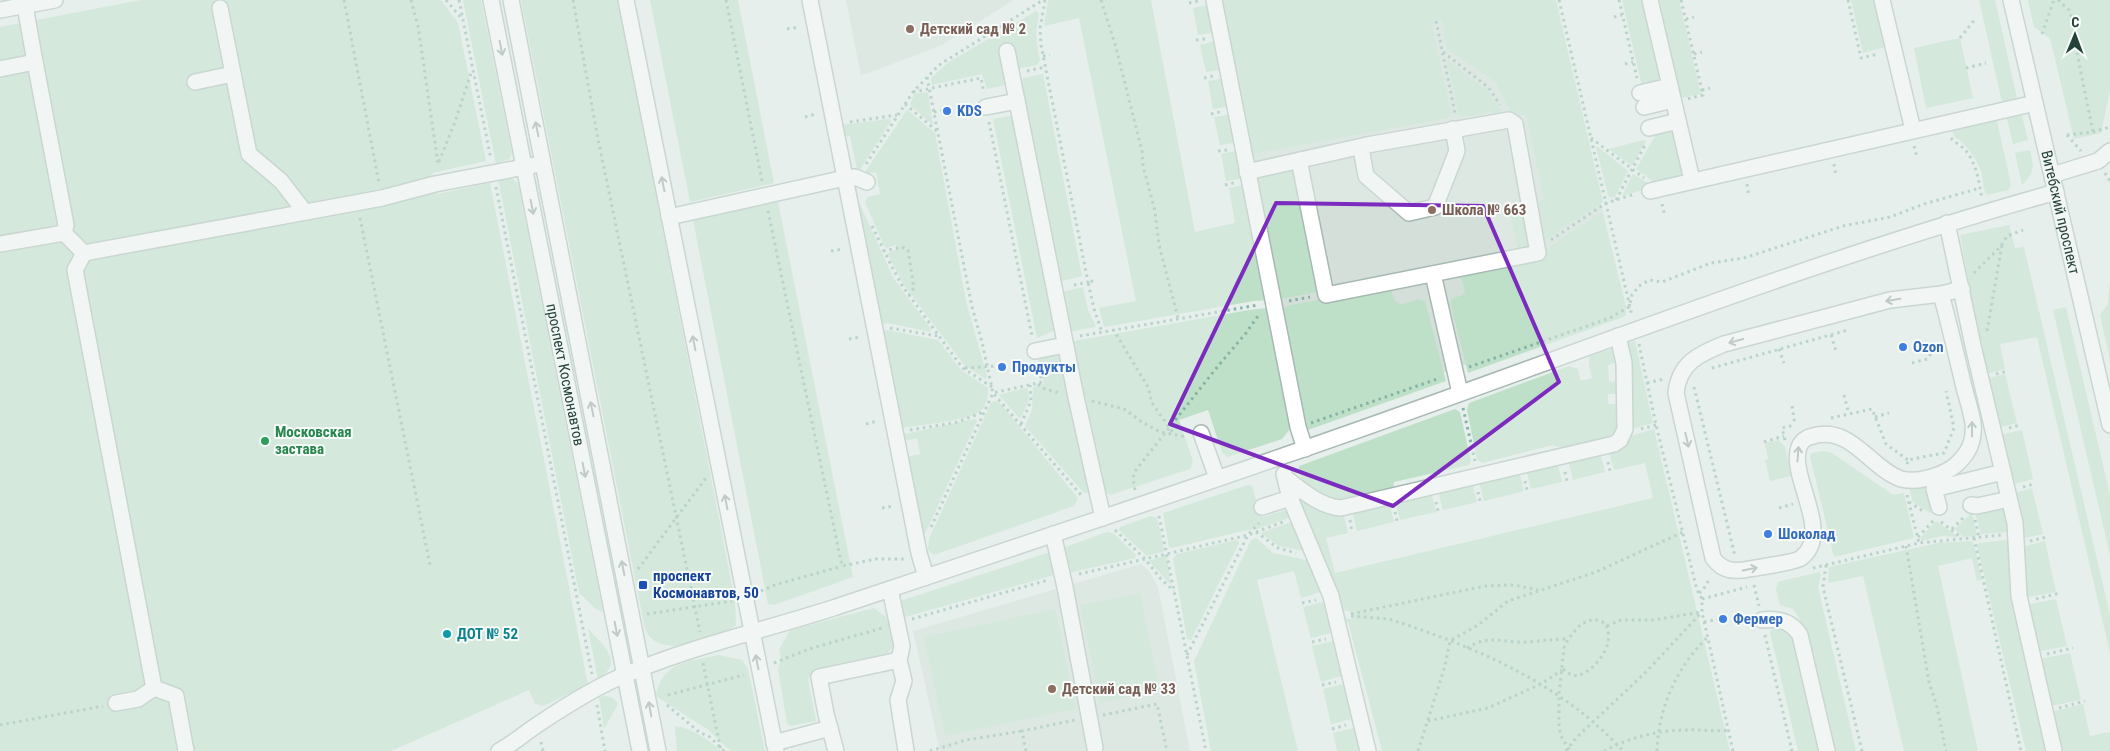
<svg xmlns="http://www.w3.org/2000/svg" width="2110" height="751" viewBox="0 0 2110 751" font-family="'Roboto Condensed',sans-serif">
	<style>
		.built { fill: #d4dfda }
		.green { fill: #bfe0c8 }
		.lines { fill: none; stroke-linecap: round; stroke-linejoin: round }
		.minor-casing { stroke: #a8b8b2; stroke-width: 18 }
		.path { stroke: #86b3a5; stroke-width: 3; stroke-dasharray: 2.5 4; stroke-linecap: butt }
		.minor { stroke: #fff; stroke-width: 15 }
		.oneway { stroke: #92a09c }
		.marked { fill: none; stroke: #7b2cbf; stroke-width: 4; stroke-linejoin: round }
		.education-dot { fill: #8d6e63; stroke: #f7fbf9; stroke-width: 2 }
		.shop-dot { fill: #3f7fe0; stroke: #f7fbf9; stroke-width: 2 }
		.leisure-dot { fill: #2e9e5b; stroke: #f7fbf9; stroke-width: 2 }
		.transit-dot { fill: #1a4fb4; stroke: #f7fbf9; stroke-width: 2 }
		.culture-dot { fill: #0f9aa8; stroke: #f7fbf9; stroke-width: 2 }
		.labels { text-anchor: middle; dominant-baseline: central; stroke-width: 4; stroke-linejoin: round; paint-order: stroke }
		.education-label { font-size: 15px; font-weight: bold; fill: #785e54; stroke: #f7fbf9; text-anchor: start }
		.shop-label { font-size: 15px; font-weight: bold; fill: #366cbe; stroke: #f7fbf9; text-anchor: start }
		.street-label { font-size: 15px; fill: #24423a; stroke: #f7fbf9 }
		.leisure-label { font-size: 15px; font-weight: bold; fill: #27864d; stroke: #f7fbf9; text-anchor: start }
		.transit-label { font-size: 15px; font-weight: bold; fill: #164399; stroke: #f7fbf9; text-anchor: start }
		.culture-label { font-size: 15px; font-weight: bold; fill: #0d838f; stroke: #f7fbf9; text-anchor: start }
	</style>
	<rect width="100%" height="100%" fill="#e6efeb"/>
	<path class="built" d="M846 0H1014L942 45 861 76Z
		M1221 0H1552L1626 307 1304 423Z
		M1141 564 1149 571 1158 587 1190 751H940L913 631Z"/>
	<path class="green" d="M141 0H441L458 23 486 161 432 173 437 194 490 183 588 685 543 706 535 704 529 690 391 751H0V27Z
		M463 0H481L512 154 509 159 496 164Z
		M521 0H618L735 601 736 625C718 640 657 661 645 629Z
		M650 0H738L774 183 690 202Z
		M1050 0H1151L1195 232 1235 223 1229 188 1248 184 1269 300 1254 301 1104 327 1099 308 1136 301 1079 18 1044 26 1048 1Z
		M1221 0H1556L1603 202 1539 244 1534 206 1544 199 1526 114 1513 116 1495 81 1447 49 1442 19 1431 22 1452 117 1252 154Z
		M1622 0H1646L1664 81 1642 86Z
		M1652 0H1679L1701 94 1675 99Z
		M1851 0H1878L1889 46 1863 53Z
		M1979 0H1995L2017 98 2002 102Z
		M2028 0H2110V90L2101 133 2074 139 2050 38 2034 27Z
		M1212 4 1217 32 1198 35 1193 8Z
		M1036 11 1039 14C1035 31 1036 43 1040 60L1037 65 1015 69 1009 84 987 89 982 74 932 85 931 78 949 62Z
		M1960 38 1973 98 1926 108 1914 48Z
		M1219 40 1225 69 1206 72 1200 45Z
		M1447 60 1487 90 1502 112 1501 114 1489 112 1459 117Z
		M1043 74 1082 276 1058 282 1018 84 1024 78Z
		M1227 78 1232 106 1213 109 1208 81Z
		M927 92 928 93 933 125 910 105 914 94Z
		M907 110 935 133 966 301 987 376 986 379 965 366 904 285 887 253 898 249V247L896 245 887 248 884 246 865 202 868 197 880 194 876 172 865 174V172Z
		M2021 112 2028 140 2013 144 2006 115Z
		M1233 114 1239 142 1220 145 1214 117Z
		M1016 115 1058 329 1037 338 993 119Z
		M1992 116 1997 121 2011 185 2008 190 1987 195C1982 188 1984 180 1981 171 1975 156 1967 145 1954 136L1952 128Z
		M889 119 891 121 859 171 857 170 850 136 842 137 841 125Z
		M1676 125 1688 178 1659 186 1636 169 1654 138 1653 130Z
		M1643 140 1646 141 1632 166 1609 149Z
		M1596 147H1598L1628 171 1615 197 1611 198 1608 196Z
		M1240 150 1245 178 1226 181 1221 154Z
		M2030 150C2034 168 2035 171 2022 185L2015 153Z
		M1291 168 1298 169 1319 292 1281 299 1277 296 1254 181 1257 176Z
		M1633 174 1649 184 1646 189 1622 196Z
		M506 176 511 177 518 184 603 612 596 609 579 593 498 178Z
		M858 200 894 279 931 329 930 332 888 323 879 325 854 201Z
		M778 202 853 577 774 605 768 604 693 220Z
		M1528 208 1535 249 1518 252 1511 216Z
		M1602 212 1626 307V316L1468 373 1450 302 1453 298 1463 295 1465 291 1461 278 1465 272 1543 251Z
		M2009 225 2015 248 2024 247 2110 615V653L2037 337 2000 344 2005 369 1986 374 1960 235Z
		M2110 282V359L2100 315 2108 304Z
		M1083 287 1088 310 1096 327 1067 332 1058 293Z
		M1387 287 1391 290 1395 301 1400 305 1419 299 1425 301 1446 381 1308 430 1304 429 1281 312 1283 308 1291 305Z
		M2066 307 2110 495V555L2053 310Z
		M1266 308 1270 313 1290 429 1282 439 1227 457 1222 452 1208 410 1179 420 1193 461 1190 469 1110 495 1103 489 1070 345 1074 341 1249 310Z
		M887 330 938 340 961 370 988 388C989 396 986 407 979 412 966 421 919 425 901 428L881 332Z
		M1635 341 1653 423 1628 430 1625 344Z
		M1616 348 1619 361 1608 365 1609 382 1618 381V394H1608V404H1621L1617 433 1609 440 1563 449 1553 445 1482 463 1477 459 1467 410 1469 403 1569 366 1578 369 1581 381 1592 378 1589 366V356Z
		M1063 349 1090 492 1084 493 1025 426 1032 410 1033 387 1044 384 1038 354Z
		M2005 374 2017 423 1997 428 1985 379Z
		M1025 388 1028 389 1029 400 1021 417 1019 418 999 395Z
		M994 401 1000 403 1078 498 1074 506 934 555 928 550 929 539 991 403Z
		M1455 409 1460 412 1471 461 1469 465 1394 482 1393 488 1339 502C1325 501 1295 483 1299 466Z
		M975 419 977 421 923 538 906 457 920 454 917 438 903 441 900 435Z
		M1654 429 1730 751H1382L1348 622 1342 621 1341 618 1352 619 1350 611 1339 610 1294 499 1302 494 1343 513 1348 533 1326 538 1335 573 1653 498 1645 463 1614 470 1608 448 1627 437Z
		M2022 430 2033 479 2011 485 1999 435Z
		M1779 440 1785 447 1791 476 1770 481 1765 460 1768 459 1765 443Z
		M1824 451 1832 453 1893 495 1904 493 1914 538 1834 557 1810 456 1812 453Z
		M1600 452 1605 472 1573 480 1568 460Z
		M1557 462 1562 482 1531 489 1526 469Z
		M1519 471 1524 491 1484 501 1479 481Z
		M1472 482 1477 502 1443 510 1438 490Z
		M1907 482 1931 483 1935 505 1930 513 1913 502Z
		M1248 485 1252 486 1260 515 1263 517 1289 509 1292 517 1257 529 1247 530 1172 548 1169 547 1163 513Z
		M2032 488 2043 534 2019 539 2012 494Z
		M1431 491 1436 512 1400 520 1395 500Z
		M1389 502 1394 522 1357 531 1352 510Z
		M2004 503 2009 532 1981 534 1974 509Z
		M1972 512 1977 536 1963 537 1955 529Z
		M1151 516 1157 518 1164 549 1163 552 1147 556 1119 530 1120 527Z
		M1294 521 1308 552 1279 546 1261 533Z
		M1936 521 1957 536V537L1942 536 1921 541V537Z
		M1107 532 1113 533 1136 555 1135 558 1068 573 1063 548Z
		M1256 538 1273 553 1311 561 1324 591 1301 598 1294 571 1257 580 1298 751H1211L1194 661 1251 540Z
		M1237 540 1239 543 1191 640 1187 639 1173 559 1177 554Z
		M2006 540 2009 547 2010 575 2015 605 2048 751H2026L1977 546 1979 543Z
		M1971 541 1974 544 1982 580 1977 581 1972 558 1938 566 1978 751H1904L1863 576 1828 583 1829 567 1938 543Z
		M2045 541 2056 592 2023 598 2021 547Z
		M1050 552 1058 571 1054 575 905 617 900 614V601Z
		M1165 555 1167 557 1171 585 1149 561Z
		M1819 572 1821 575 1818 587 1856 751H1830L1800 620 1793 609 1780 605 1776 589 1778 582Z
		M1140 593 1160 691 1100 703 1080 605Z
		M2056 599 2067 646 2036 652 2025 605Z
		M1327 601 1334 632 1311 638 1303 607Z
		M874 608 890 620 894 645 888 653 815 669 808 679 816 721 790 726 787 723 778 669 781 659 779 650 790 630Z
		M1055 609 1076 709 945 736 924 637Z
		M1787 627 1796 637 1822 751H1798L1770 632 1772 629Z
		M588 628C604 648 625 660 598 680Z
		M1336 640 1345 675 1321 682 1312 646Z
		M2070 653 2081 700 2050 706 2039 659Z
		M719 655 742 660 748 669 765 751H731L707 729 656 696C662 661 689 662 719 655Z
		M1347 683 1356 718 1331 724 1323 689Z
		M607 696 613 698 618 704 604 729 599 697Z
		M2083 704 2090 736 2110 732V751H2059L2051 712Z
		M675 726C692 728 709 740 721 751H677Z
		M1358 727 1364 751H1337L1333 733Z"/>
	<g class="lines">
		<defs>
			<g id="minor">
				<path id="s1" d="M491 0 640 751"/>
				<path d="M511 0 658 751"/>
				<path d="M626 0 776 751"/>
				<path d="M810 0 919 553 926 577"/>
				<path d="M1214 0 1298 427 1305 449"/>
				<path d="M1650 0 1692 180"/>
				<path d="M1882 0 1913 130"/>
				<path id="s2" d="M2011 0 2110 425"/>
				<path d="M25 6 35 62"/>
				<path d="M220 8 249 154 281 181 305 212"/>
				<path d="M0 10 55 0"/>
				<path d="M1007 51 1076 397 1103 518"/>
				<path d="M0 69 35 62 66 225 64 233"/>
				<path d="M195 82 233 74"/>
				<path d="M1640 93 1670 86"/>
				<path d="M986 107 1017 101"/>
				<path d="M1644 107 1673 100"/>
				<path d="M1649 128 1678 121"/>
				<path d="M1361 148 1366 176 1409 213 1435 207 1457 151 1453 129"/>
				<path d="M1247 172 1367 145 1509 120 1515 124 1538 253 1326 295 1299 160"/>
				<path d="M2052 175 2098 161 2110 151"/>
				<path d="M1650 191 2035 103"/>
				<path d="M669 217 845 178 855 177 867 182"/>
				<path d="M1947 223 1974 350 2015 523 2019 596 2054 751"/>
				<path d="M0 244 64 233 84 253 382 198 435 184 535 165"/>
				<path d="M84 253 75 270 154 688 176 696 186 751"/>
				<path d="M1433 274 1460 393"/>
				<path d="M1941 294C1949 324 1956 353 1963 383 1966 396 1971 410 1973 423 1974 433 1972 444 1967 452 1959 464 1951 470 1938 475 1927 479 1913 482 1901 479 1870 468 1851 425 1813 436 1807 437 1801 441 1799 447 1788 476 1834 533 1801 558 1794 563 1759 567 1749 569 1734 572 1722 571 1713 558L1676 393C1679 363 1699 354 1724 344L1890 300 1941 294 1962 289"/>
				<path d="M1035 351 1065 345"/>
				<path d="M1201 433 1217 478"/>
				<path d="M1284 474 1290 498 1331 596 1368 751"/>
				<path d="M1286 478C1301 490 1321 507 1341 508L1614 444 1620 440 1625 429 1624 363 1618 336"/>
				<path d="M1971 505 1977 506 2009 499"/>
				<path d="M1262 507 1290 498 1296 491"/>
				<path d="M1939 507 1934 489 2003 472"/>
				<path d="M1053 534 1065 587 1095 748"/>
				<path d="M890 589 902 646 899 660 904 681 898 700 906 751"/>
				<path d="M1762 620C1778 618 1791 621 1800 635L1827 751"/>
				<path d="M116 703 138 699 154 688"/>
				<path d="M774 743 830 728"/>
				<path d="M499 751C514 743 526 732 540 723 567 705 597 686 627 674 693 646 765 630 833 608 983 558 1134 508 1283 456 1541 368 1794 265 2056 192"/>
				<path d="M836 751 826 714 819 677 899 660"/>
			</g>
		</defs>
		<use href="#minor" class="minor-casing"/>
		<path class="path" d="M344 0 379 183
			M411 0 418 26 438 164 455 122 472 70
			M446 0 462 19
			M459 0 491 159
			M573 0 597 134 700 632
			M726 0 762 181
			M1045 0 1040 28 1041 45 1088 282 1070 286
			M1101 0 1115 44 1142 151 1143 166 1155 211 1159 245 1178 318
			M1559 0 1632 316
			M1619 0 1637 78
			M1681 0 1703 95 1687 99
			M1848 0 1861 58 1878 54
			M2058 0 2069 10 2073 21 2079 63 2093 132
			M1189 3 1198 1
			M1614 17 1622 15
			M1686 19 1694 17
			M1436 21 1455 113
			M787 29 799 27
			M2042 34 2054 0
			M1960 38 1976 18
			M1196 40 1206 39
			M1443 52 1489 88 1500 105
			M1694 54 1702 52
			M1043 56 1050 55
			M1625 64 1633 62
			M1966 68 1986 63
			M1027 71 1045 67
			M927 77 972 307 982 342 993 393 1042 382 1039 367
			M1204 78 1213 76
			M1702 90 1710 88
			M913 92 981 78 984 93
			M905 104 937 131
			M934 112 945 110
			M1211 114 1220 112
			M805 117 816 114
			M850 122 897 115
			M989 122 1032 336
			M2067 135 2081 151
			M2067 135 2093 132 2110 127
			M1591 138 1644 178
			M1951 138C1955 143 1962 146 1966 151 1977 165 1979 182 1982 199
			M1914 146 1917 157
			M1218 151 1227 150
			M866 164 913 92 939 65 1043 0
			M1834 164 1836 176
			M2105 173 2110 181
			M1747 184 1749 196
			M1225 185 1234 183
			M496 187 592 674
			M1616 200 1646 143
			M1662 204 1665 216
			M768 211 842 566 876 559H905
			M360 218 430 565
			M872 226 891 265 903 287 958 362 963 368 992 387
			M1551 240 1606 203 1635 194
			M831 251 843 249
			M883 251 902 247 908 250 914 288 909 295
			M1974 273 2000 247 2007 236 2023 230
			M1093 281 1088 282 1094 309 1102 332
			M1289 301 1310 297
			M890 328 938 336
			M1113 329 1148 387 1152 403 1174 434
			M1987 331 2002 245
			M1831 335 1836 351
			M1080 336 1258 305
			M849 339 860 337
			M1639 344 1656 425 1697 590 1702 599V612L1733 751
			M1779 349 1784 363
			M1912 363 1927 359 1935 348 1938 347
			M1469 367 1610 318 1629 307 1632 295 1639 286 1649 280 1662 282 1711 263 1744 258 1843 226 1890 217 1924 204 1980 188
			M965 368 996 366
			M1712 368 1848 330
			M1996 374 2008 371
			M1647 383 1664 379
			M1038 384 1045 389 1060 393
			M1694 387 1735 556
			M1844 395 1849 414
			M1092 401 1124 409 1142 422 1160 432 1187 437
			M1792 406 1795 425
			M1463 408 1475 461
			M1875 417 1889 413
			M1831 418 1872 409 1886 444 1908 460
			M1311 423 1440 378
			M866 424 877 421
			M1021 424 1031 401 1030 385
			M2009 428 2020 425
			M1641 429 1656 425
			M910 430 958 422 983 412
			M1785 440 1782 428 1795 425
			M1764 442 1784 436
			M1608 462 1610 471
			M1907 464 1908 460 1944 453 1954 428 1946 391
			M1565 472 1567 481
			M1525 481 1527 490
			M2023 487 2034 484
			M1135 490 1133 478 1135 471 1218 366 1246 333 1260 313
			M1478 492 1480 501
			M1907 495 1919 543
			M1436 502 1438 511
			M1909 502 1923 511
			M882 508 894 506
			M1779 508 1793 504
			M1395 512 1397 521
			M1159 516 1206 751
			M1350 520 1352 532
			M1975 520 1979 537
			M1941 522 1962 538
			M931 527 993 393 1081 495
			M1952 529 1964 517
			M1115 530 1145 559 1248 535 1283 522
			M1256 532 1278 548 1296 553
			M1918 537 1933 521
			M1974 538 2021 751
			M2030 541 2047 537
			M1906 546 1929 682 1937 707 1946 751
			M1826 565 1823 587 1862 751
			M1813 568 1919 543 2001 535
			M638 569 706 478
			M1079 574 1145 559 1161 579 1174 591
			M1754 585 1759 606
			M761 591 775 585 842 566
			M1699 593 1703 590 1710 578
			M1702 599 1747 587
			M2036 599 2060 593
			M1302 603 1316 600
			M647 614 732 601
			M1351 614 1485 586 1514 585 1538 590
			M1351 616 1389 619 1404 624C1485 651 1565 687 1623 751
			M912 619 1048 580
			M1704 622 1720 619
			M1607 626 1621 620H1653L1702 612
			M1765 635 1792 751
			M1312 642 1326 639
			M1467 648C1491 633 1505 644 1528 642 1542 641 1554 639 1568 639
			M2047 654 2073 648
			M1187 655 1248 535 1259 523
			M703 663 721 751
			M774 663 809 649 882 628
			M1563 669 1570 674 1577 676C1596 670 1617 644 1605 623L1594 619 1581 624 1568 639 1564 648 1559 695V727L1561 736 1570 751
			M1322 685 1336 682
			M668 695 744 675
			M597 705 605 751
			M667 705 699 732 710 737 724 751
			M2059 708 2085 701
			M1103 715 1157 704 1167 751
			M1428 721 1488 708 1541 684 1562 670
			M0 725 103 706
			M1332 729 1346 725
			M541 742 543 751
			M930 751 966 740 1022 731
			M1026 751 1022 731 1075 720
			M1418 751 1445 666 1450 641 1478 625 1508 601 1596 572 1683 532
			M1566 751 1576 738 1646 672 1701 613
			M1604 751C1628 738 1658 730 1686 730 1700 729 1713 732 1728 730
			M1657 751C1658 709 1677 666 1707 638"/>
		<use href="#minor" class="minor"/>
	</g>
	<defs><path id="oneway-shaft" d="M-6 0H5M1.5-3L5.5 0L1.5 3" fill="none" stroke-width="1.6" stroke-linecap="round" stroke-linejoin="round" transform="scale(1.25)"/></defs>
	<g class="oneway">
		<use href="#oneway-shaft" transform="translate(501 48) rotate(79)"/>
		<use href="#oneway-shaft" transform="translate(537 129) rotate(-101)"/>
		<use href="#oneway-shaft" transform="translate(663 184) rotate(-101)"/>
		<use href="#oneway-shaft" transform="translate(532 207) rotate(79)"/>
		<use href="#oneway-shaft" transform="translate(1893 300) rotate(171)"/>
		<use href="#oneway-shaft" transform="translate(1736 341) rotate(165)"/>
		<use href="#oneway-shaft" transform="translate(694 343) rotate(-101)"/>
		<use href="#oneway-shaft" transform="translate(592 409) rotate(-101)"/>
		<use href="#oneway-shaft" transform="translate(1972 429) rotate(-90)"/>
		<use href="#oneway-shaft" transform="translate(1687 440) rotate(77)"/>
		<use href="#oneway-shaft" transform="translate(1798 454) rotate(-86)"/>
		<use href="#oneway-shaft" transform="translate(584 470) rotate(79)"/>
		<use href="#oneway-shaft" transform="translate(726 502) rotate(-101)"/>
		<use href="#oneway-shaft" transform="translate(623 568) rotate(-101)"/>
		<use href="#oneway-shaft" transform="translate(1750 569) rotate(-12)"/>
		<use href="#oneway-shaft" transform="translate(616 629) rotate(79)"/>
		<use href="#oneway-shaft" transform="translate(757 662) rotate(-101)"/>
		<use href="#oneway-shaft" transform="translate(650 709) rotate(-100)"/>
	</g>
	<path d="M0 0H2110V751H0ZM1276 203 1483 206 1559 382 1393 506 1170 424Z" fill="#e6efeb" fill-opacity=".55" fill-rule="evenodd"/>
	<path class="marked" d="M1276 203 1483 206 1559 382 1393 506 1170 424Z"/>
	<g class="education-dot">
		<circle cx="910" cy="29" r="5"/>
		<circle cx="1432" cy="210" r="5"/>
		<circle cx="1052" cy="689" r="5"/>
	</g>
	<g class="shop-dot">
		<circle cx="947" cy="111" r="5"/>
		<circle cx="1903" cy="347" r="5"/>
		<circle cx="1002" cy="367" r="5"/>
		<circle cx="1768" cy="534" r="5"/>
		<circle cx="1723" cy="619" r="5"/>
	</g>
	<circle class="leisure-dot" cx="265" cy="441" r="5"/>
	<rect class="transit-dot" x="638" y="580" width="10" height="10" rx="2.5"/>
	<circle class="culture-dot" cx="447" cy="634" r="5"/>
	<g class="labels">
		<g class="education-label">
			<text x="920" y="29">Детский сад № 2</text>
			<text x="1442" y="210">Школа № 663</text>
			<text x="1062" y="689">Детский сад № 33</text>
		</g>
		<g class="shop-label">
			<text x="957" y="111">KDS</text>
			<text x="1913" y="347">Ozon</text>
			<text x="1012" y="367">Продукты</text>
			<text x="1778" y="534">Шоколад</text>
			<text x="1733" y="619">Фермер</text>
		</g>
		<g class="street-label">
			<text stroke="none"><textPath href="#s2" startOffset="218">Витебский проспект</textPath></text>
			<text stroke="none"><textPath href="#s1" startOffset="382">проспект Космонавтов</textPath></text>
		</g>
		<g class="leisure-label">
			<text x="275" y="432">Московская<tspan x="275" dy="17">застава</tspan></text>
		</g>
		<g class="transit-label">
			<text x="653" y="576">проспект<tspan x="653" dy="17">Космонавтов, 50</tspan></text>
		</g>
		<g class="culture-label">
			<text x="457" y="634">ДОТ № 52</text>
		</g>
	</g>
	<g transform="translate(2075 35) rotate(1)" stroke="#f7fbf9" stroke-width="4" paint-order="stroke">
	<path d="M0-4L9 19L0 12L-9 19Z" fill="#24423a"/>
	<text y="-8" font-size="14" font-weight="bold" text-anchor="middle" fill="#24423a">С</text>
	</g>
</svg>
